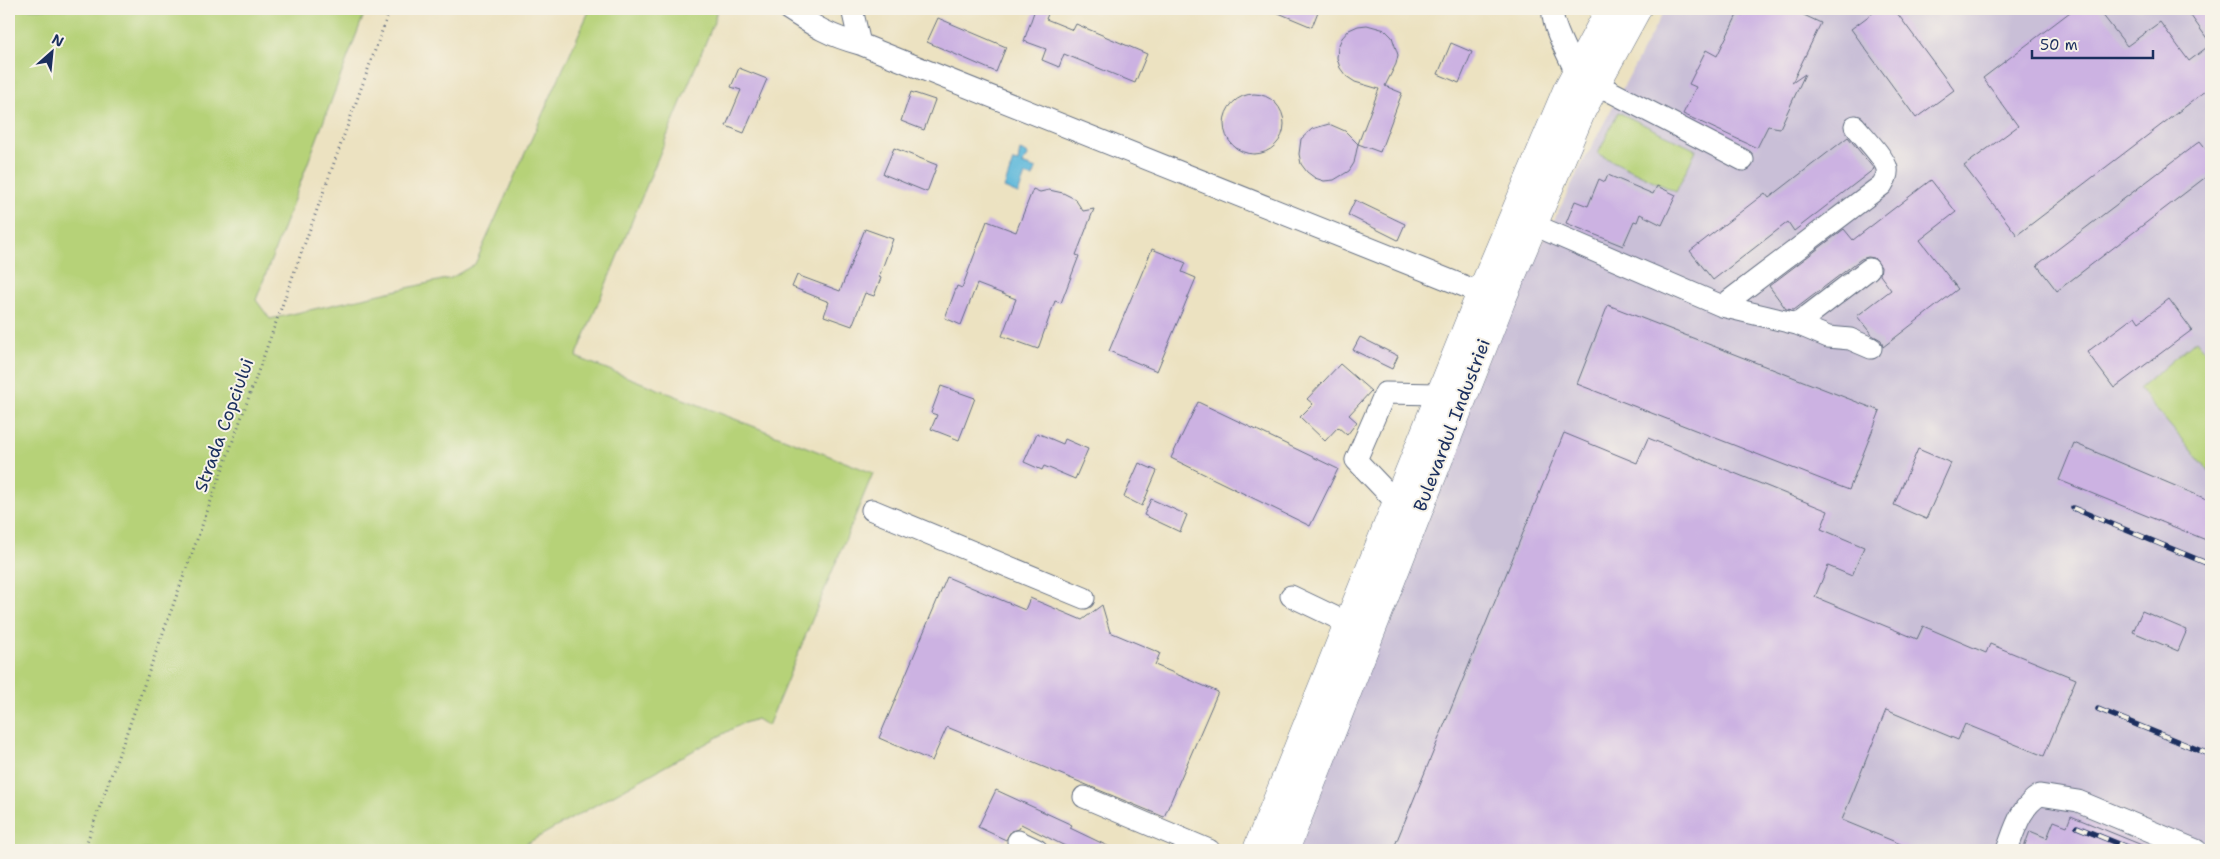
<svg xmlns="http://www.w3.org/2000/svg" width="2220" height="859" viewBox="0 0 2220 859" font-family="'Shantell Sans',sans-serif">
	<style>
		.industrial { fill: #c9bfd7 }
		.green { fill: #b6d278; stroke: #68806b }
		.water { fill: #5db8da; stroke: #3c749c }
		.building { fill: #ccb2e2 }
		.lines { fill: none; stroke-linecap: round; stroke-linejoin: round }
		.minor-casing { stroke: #646e81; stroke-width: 23 }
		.major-casing { stroke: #646e81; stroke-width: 29 }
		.path { stroke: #646e81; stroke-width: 3; stroke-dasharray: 1 4; stroke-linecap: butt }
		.minor { stroke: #fff; stroke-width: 21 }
		.major { stroke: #fff; stroke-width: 28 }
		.rail-casing { stroke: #1b2f5e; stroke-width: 5.5 }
		.rail { stroke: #f7f3e8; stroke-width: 4; stroke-dasharray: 11; stroke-linecap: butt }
		.labels { text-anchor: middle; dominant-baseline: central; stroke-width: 4; stroke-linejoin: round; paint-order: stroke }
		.street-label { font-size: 18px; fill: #1b2f5e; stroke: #f7f3e8 }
	</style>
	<rect width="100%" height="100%" fill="#f7f3e8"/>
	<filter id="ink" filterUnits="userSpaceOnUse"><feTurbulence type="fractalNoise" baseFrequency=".02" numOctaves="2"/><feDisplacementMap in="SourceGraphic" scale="10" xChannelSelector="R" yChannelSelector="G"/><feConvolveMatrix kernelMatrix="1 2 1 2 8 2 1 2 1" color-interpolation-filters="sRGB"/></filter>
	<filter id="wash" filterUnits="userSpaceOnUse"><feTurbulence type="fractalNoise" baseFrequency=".0096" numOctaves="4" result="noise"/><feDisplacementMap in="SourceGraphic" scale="20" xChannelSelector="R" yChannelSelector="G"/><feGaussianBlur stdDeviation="1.12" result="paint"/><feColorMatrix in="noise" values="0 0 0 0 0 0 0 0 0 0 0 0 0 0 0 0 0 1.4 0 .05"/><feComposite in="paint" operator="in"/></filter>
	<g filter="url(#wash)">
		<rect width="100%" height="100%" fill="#ece2c1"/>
		<path class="industrial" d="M1665 9H2211V850H1293L1492 344 1582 164Z"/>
		<path class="green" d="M9 9H366L256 300 270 319 451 278 475 264 590 9H717L714 22 576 357 873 473 768 726 757 719 741 724 515 850H9Z
			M1618 112 1696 150 1676 192 1598 154Z
			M2196 340 2211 358V474L2139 389Z"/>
		<path class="water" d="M1020 150 1027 153 1028 156 1022 164 1036 169 1033 177 1025 175 1018 194 1004 188 1013 161 1018 162Z"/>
		<g id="blocks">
			<path class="building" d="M1035 9H1050L1046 19 1073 30 1076 24 1147 54 1135 83 1064 54 1059 67 1042 60 1046 49 1024 41Z
				M1269 9H1319L1312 27Z
				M1746 9H1791L1821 23 1792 83 1805 74 1780 128 1768 126 1757 148 1683 114 1696 87 1689 84 1706 50 1717 56 1738 13 1743 15Z
				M1878 9H1894L1954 90 1916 118 1851 29Z
				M2074 9H2098L2127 46 2160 22 2189 61 2206 48 2211 55V87L2017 235 1964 166 2018 126 1983 78Z
				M2186 9H2211V44Z
				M938 18 1006 47 996 72 927 42Z
				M1367 25 1385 30 1392 37 1398 55 1396 64 1385 86 1402 93 1380 152 1358 144 1379 89 1355 82 1346 76 1340 68 1337 58 1338 47 1342 38 1349 30 1358 26Z
				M1451 43 1472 52 1459 83 1438 74Z
				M739 68 767 79 744 133 726 126 741 90 731 87Z
				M911 92 935 100 924 130 901 121Z
				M1224 124a30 30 0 1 1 60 0a30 30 0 1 1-60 0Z
				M1329 124 1345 131 1358 144 1354 163 1349 171 1334 180 1324 181 1315 178 1307 172 1301 164 1299 154 1301 139 1312 129Z
				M1848 137 1874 169 1794 231 1788 222 1713 280 1690 251 1765 193 1769 198Z
				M2200 141 2211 155V173L2057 291 2037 265Z
				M894 148 937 165 927 192 883 174Z
				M1608 175 1653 194 1657 186 1676 195 1662 225 1640 214 1637 222 1634 221 1623 246 1566 223 1575 201 1588 206 1599 179 1605 182Z
				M1931 180 1956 212 1920 240 1958 289 1883 347 1881 340 1872 335 1857 316 1891 290 1880 275 1881 267 1874 258 1868 257 1861 259 1794 310 1786 309 1769 286 1844 229 1853 240Z
				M1033 189 1040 192 1049 190 1063 193 1075 199 1083 211 1094 209 1076 255 1079 256 1061 303 1055 301 1038 349 1002 336 1016 299 977 284 961 325 945 318 957 286 962 288 987 221 1016 232Z
				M1355 200 1405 224 1398 240 1348 215Z
				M865 229 893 239 879 277 881 278 874 296 865 293 852 326 824 316 829 302 792 287 797 275 840 291Z
				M1152 249 1186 263 1182 272 1196 278 1157 371 1109 351Z
				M2169 299 2192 330 2114 388 2087 352 2135 316 2139 322Z
				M1608 305 1880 411 1849 490 1577 384Z
				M1360 337 1398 356 1392 369 1353 350Z
				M1340 364 1371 391 1349 415 1357 422 1347 435 1338 427 1325 441 1300 417 1313 404 1307 399Z
				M941 386 975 398 959 440 931 429 937 415 931 413Z
				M1198 402 1338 469 1310 526 1171 458Z
				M1037 433 1063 444 1065 439 1088 449 1075 479 1044 466 1042 470 1024 462Z
				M1564 433 1637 463 1648 438 1828 511 1821 529 1864 547 1852 576 1828 566 1815 597 1917 639 1923 626 1986 653 1990 644 2076 679 2044 756 1965 724 1958 740 1886 710 1842 820 1915 850H1393Z
				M2074 443 2211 501V542L2059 480Z
				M1918 449 1951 463 1926 519 1894 505Z
				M1139 463 1157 471 1142 506 1124 497Z
				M1151 499 1187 515 1180 532 1144 515Z
				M947 577 1025 610 1030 598 1082 620 1102 605 1110 632 1160 653 1155 665 1218 692 1164 817 947 727 932 761 879 738Z
				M2142 611 2187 630 2178 651 2133 632Z
				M996 790 1072 825 1070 828 1116 850H1073L1021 824 1018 829 1011 831 1006 840 978 827Z
				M2071 816 2154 850H2023L2030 831 2047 838 2054 821 2067 826Z"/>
		</g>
	</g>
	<g filter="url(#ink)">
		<use href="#blocks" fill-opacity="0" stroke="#646e81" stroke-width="1"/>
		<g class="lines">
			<defs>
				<path id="minor" d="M788 9C814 26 829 36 860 44L1494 298
					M852 9 860 44
					M1553 9C1550 23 1569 57 1576 72
					M1596 84 1743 160
					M1534 225 1722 306 1797 324 1828 337 1850 339 1871 348
					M1722 306 1882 185C1885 180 1888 175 1887 169 1885 158 1863 136 1855 126
					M1797 324 1869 269
					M1396 502 1356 460 1385 393 1439 394 1453 399
					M872 510 1084 598
					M1291 596 1360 629
					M1084 797 1209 850
					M1018 841 1037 850
					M2007 850C2015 829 2020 807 2040 795L2078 801 2196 850"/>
				<path id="major" d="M1257 850 1481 293 1567 90 1610 9
					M1285 850 1501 301 1582 110 1637 9"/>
			</defs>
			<use href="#minor" class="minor-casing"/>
			<use href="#major" class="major-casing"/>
			<path class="path" d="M84 850 390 9"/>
			<use href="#minor" class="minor"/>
			<use href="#major" class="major"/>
			<defs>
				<path id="rail" d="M2073 508 2211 565
					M2098 709 2211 755
					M2077 827 2134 850"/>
			</defs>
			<use href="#rail" class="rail-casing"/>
			<use href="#rail" class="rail"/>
		</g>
	</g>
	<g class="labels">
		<g class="street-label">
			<text transform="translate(224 425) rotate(-70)">Strada Copciului</text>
			<text transform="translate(1452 425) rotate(-69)">Bulevardul Industriei</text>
		</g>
	</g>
	<rect width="2220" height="859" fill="none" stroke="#f7f3e8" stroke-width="30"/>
	<g transform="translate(52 52) rotate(27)" stroke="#f7f3e8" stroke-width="4" paint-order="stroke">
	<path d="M0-4L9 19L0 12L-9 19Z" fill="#1b2f5e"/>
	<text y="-8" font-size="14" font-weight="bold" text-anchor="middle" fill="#1b2f5e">N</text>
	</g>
	<path d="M2032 50v8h121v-8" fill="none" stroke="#1b2f5e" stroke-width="2.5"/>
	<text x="2040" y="50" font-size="15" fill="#1b2f5e" stroke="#f7f3e8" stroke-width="4" paint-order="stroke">50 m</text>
</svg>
